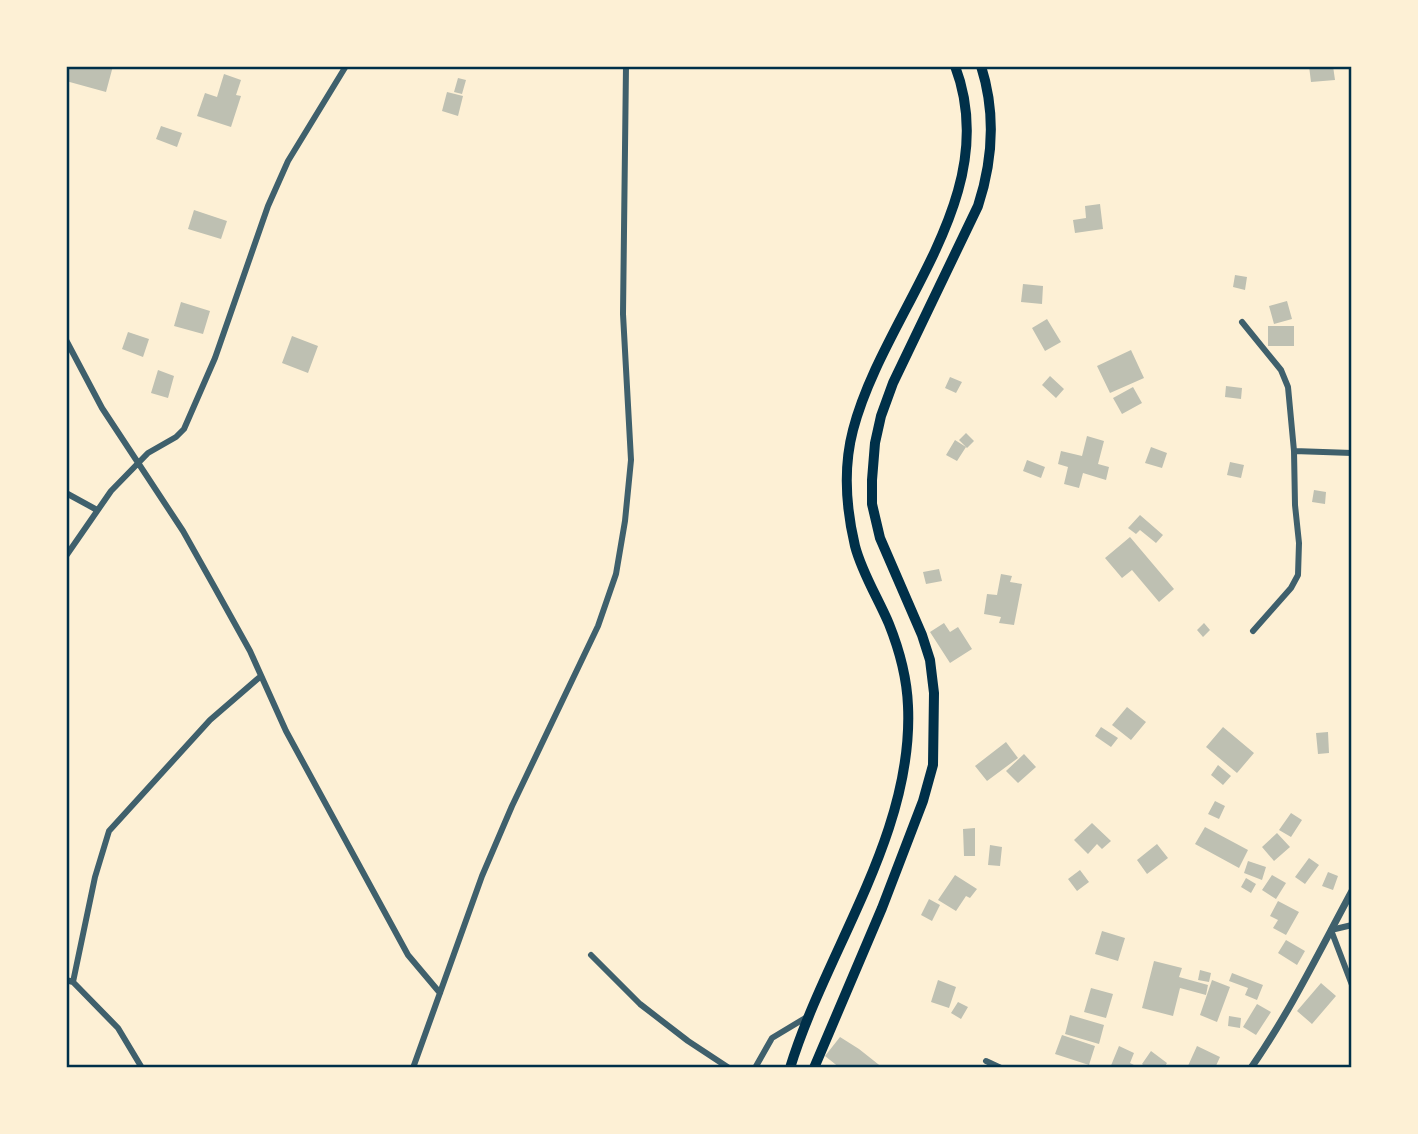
<svg xmlns="http://www.w3.org/2000/svg" width="1418" height="1134" viewBox="0 0 1418 1134" font-family="'Exo 2',sans-serif">
	<style>
		.building { fill: #bec0b2 }
		.lines { fill: none; stroke-linecap: round; stroke-linejoin: round }
		.minor { stroke: #3f606c; stroke-width: 6 }
		.tertiary { stroke: #3f606c; stroke-width: 7 }
		.trunk { stroke: #003049; stroke-width: 10 }
		.neatline { fill: none; stroke: #003049; stroke-width: 2.5 }
	</style>
	<rect width="100%" height="100%" fill="#fdf0d5"/>
	<path class="building" d="M66 66H113L106 92 66 81Z
		M1309 66H1333L1335 80 1311 82Z
		M224 74 241 80 236 95 241 96 231 127 197 116 205 93 217 97Z
		M458 78 466 80 462 94 454 92Z
		M447 92 463 96 458 116 442 111Z
		M161 126 182 133 177 147 156 139Z
		M1100 204 1103 229 1075 233 1073 220 1086 218 1085 206Z
		M194 210 227 221 221 239 188 229Z
		M1235 275 1247 277 1245 290 1233 287Z
		M1023 284 1043 286 1042 304 1021 302Z
		M1287 301 1292 319 1274 324 1269 306Z
		M181 302 210 311 203 334 174 326Z
		M1047 319 1061 342 1045 351 1032 328Z
		M1268 326H1294V346H1268Z
		M128 332 149 339 143 357 122 349Z
		M292 336 318 346 308 373 282 363Z
		M1131 350 1144 378 1110 393 1097 366Z
		M158 370 174 376 168 398 151 393Z
		M1050 376 1064 389 1056 398 1042 385Z
		M950 377 962 382 956 393 945 388Z
		M1226 386 1242 388 1241 399 1225 397Z
		M1133 387 1142 403 1122 414 1113 398Z
		M966 433 974 441 967 448 959 440Z
		M1087 436 1104 441 1098 464 1109 467 1106 480 1083 473 1079 488 1064 484 1068 467 1058 464 1061 451 1082 456Z
		M955 440 966 447 957 461 946 455Z
		M1151 447 1167 453 1162 468 1145 463Z
		M1027 460 1045 467 1041 478 1023 471Z
		M1230 462 1244 465 1241 478 1227 475Z
		M1314 490 1326 492 1325 504 1312 502Z
		M1140 515 1163 535 1156 543 1140 530 1136 534 1128 528Z
		M1130 537 1174 589 1159 602 1132 570 1122 578 1105 558Z
		M939 569 942 581 926 584 923 572Z
		M1001 574 1012 576 1010 582 1022 584 1014 625 999 623 1001 617 984 614 987 594 997 595Z
		M944 623 950 632 958 627 972 649 950 663 930 632Z
		M1204 623 1210 630 1203 637 1197 630Z
		M1127 707 1146 722 1131 740 1112 725Z
		M1101 727 1118 738 1111 747 1095 736Z
		M1223 727 1254 753 1237 773 1206 747Z
		M1328 732 1329 753 1318 754 1316 733Z
		M1006 742 1018 758 987 781 975 766Z
		M1024 754 1036 767 1018 783 1006 771Z
		M1218 765 1231 776 1223 785 1211 775Z
		M1215 801 1225 806 1219 819 1208 814Z
		M1291 813 1302 820 1291 837 1279 830Z
		M1092 823 1111 841 1102 849 1097 844 1088 854 1074 840Z
		M1205 827 1248 850 1239 868 1195 844Z
		M975 828V856H964L963 829Z
		M1277 833 1290 847 1274 861 1262 847Z
		M1157 844 1168 858 1147 874 1137 860Z
		M990 845 1002 847 1000 866 988 865Z
		M1309 858 1319 865 1305 884 1295 877Z
		M1248 861 1266 867 1262 880 1244 873Z
		M1080 870 1089 882 1077 891 1068 879Z
		M1328 872 1338 876 1333 890 1322 886Z
		M955 875 977 889 970 898 966 896 956 911 938 900Z
		M1272 875 1286 883 1276 899 1262 890Z
		M1246 878 1256 884 1251 893 1241 887Z
		M929 899 940 905 932 921 921 915Z
		M1278 901 1299 912 1286 935 1273 928 1278 920 1270 916Z
		M1102 931 1125 938 1118 961 1095 954Z
		M1286 940 1305 951 1297 965 1278 953Z
		M1154 961 1182 968 1179 977 1208 985 1206 995 1180 988 1173 1016 1142 1008Z
		M1200 970 1211 973 1209 982 1198 980Z
		M1232 973 1263 985 1257 1000 1245 995 1248 988 1229 981Z
		M938 980 956 987 949 1008 931 1002Z
		M1212 980 1230 987 1217 1022 1200 1015Z
		M1321 983 1336 996 1312 1024 1297 1011Z
		M1091 988 1113 994 1106 1018 1084 1012Z
		M958 1002 968 1007 961 1019 951 1013Z
		M1257 1004 1271 1012 1256 1035 1243 1027Z
		M1070 1015 1104 1025 1099 1044 1065 1034Z
		M1229 1016 1241 1018 1240 1028 1228 1026Z
		M1062 1035 1095 1046 1089 1065 1055 1054Z
		M840 1037 859 1049 883 1068H840L825 1056Z
		M1119 1046 1134 1053 1130 1063 1140 1068H1110Z
		M1197 1046 1220 1057 1215 1068H1187Z
		M1151 1051 1167 1063 1164 1068H1146L1142 1064Z"/>
	<g class="lines">
		<path class="minor" d="M1242 322 1281 370 1288 387 1294 451
			M66 340 102 408 183 531 215 588 250 651 286 731 408 955 440 993
			M66 493 97 510
			M66 556 111 491 148 453 176 437 184 429 215 358 268 206 288 161 346 66
			M1253 631 1291 588 1298 575 1299 543 1295 505 1294 451 1352 453
			M1352 925 1331 930 1352 985
			M591 955 640 1004 688 1041 729 1068
			M66 980 73 982 118 1028 142 1068
			M73 982 95 877 109 831 210 720 261 676
			M986 1061 1001 1068
			M413 1068 482 876 512 806 598 626 616 574 625 521 631 460 623 314 626 66
			M755 1068 772 1038 807 1017"/>
		<path class="tertiary" d="M1251 1068C1290 1012 1320 950 1352 891"/>
		<path class="trunk" d="M790 1068C826 950 914 834 908 706 907 680 899 649 889 624 878 598 862 573 855 546 846 508 843 468 853 430 884 311 1005 197 955 66
			M814 1068 882 908 923 801 933 765 934 693 930 660 922 635 880 538 872 504V480L875 443 881 416 893 383 978 206C993 160 996 113 981 66"/>
	</g>
	<rect width="1418" height="1134" fill="none" stroke="#fdf0d5" stroke-width="136"/>
	<rect x="68" y="68" width="1282" height="998" class="neatline"/>
</svg>
